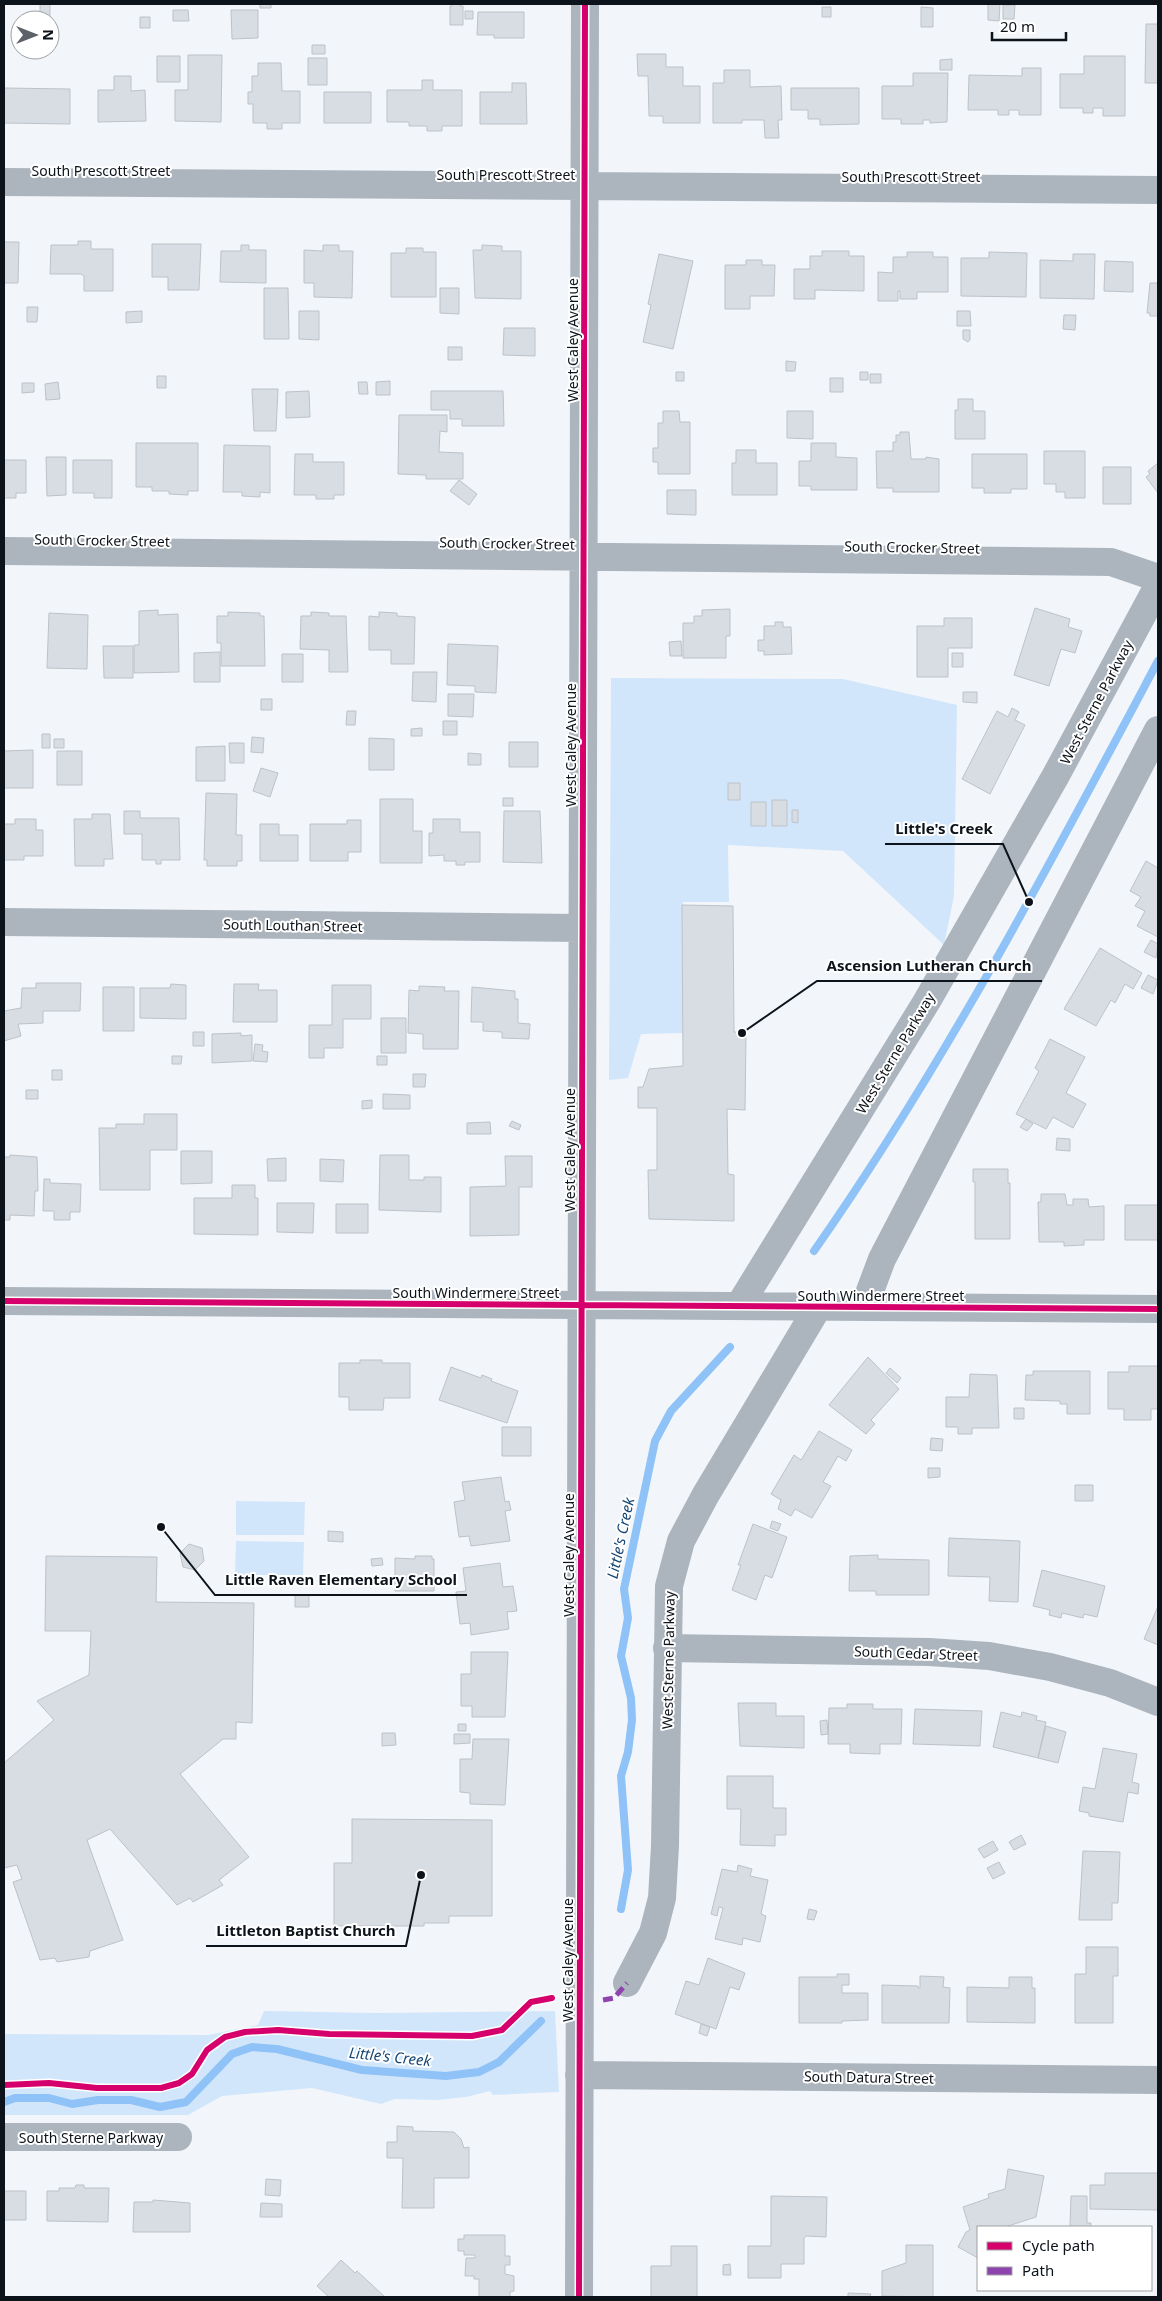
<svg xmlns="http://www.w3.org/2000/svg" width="1162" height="2301" viewBox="0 0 1162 2301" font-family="'Noto Sans',sans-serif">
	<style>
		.green { fill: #d2e6fb }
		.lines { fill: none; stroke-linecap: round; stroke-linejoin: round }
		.stream { stroke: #8fc2f6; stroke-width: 8 }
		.building { fill: #d7dde2; stroke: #bdc2c8 }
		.minor { stroke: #acb5be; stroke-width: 28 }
		.quiet { stroke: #8e44ad; stroke-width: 5; stroke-dasharray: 10 5; stroke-linecap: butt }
		.cycleway-casing { stroke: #fff; stroke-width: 9 }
		.cycleway { stroke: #d6006c; stroke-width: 6 }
		.labels { text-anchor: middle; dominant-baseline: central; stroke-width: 4; stroke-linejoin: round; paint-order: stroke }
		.street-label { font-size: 14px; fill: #0d131a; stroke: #fff }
		.water-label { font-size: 15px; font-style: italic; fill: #154675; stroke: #fff }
		.leader { fill: none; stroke: #0d131a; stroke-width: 2 }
		.callout-dot { fill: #0d131a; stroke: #fff; stroke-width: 2 }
		.callout-label { font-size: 15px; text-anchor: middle; font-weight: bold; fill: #0d131a; stroke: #fff; stroke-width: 4; stroke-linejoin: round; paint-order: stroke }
	</style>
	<rect width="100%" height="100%" fill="#f2f6fa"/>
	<path class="green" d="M611 678 843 679 957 705 954 896 944 945 843 851 728 845 729 902H683L684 1033 641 1034 628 1078 609 1080Z
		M236 1501 305 1502 304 1535H236Z
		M236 1541 304 1542 303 1575H235Z
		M264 2011 377 2013 555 2011 559 2092 493 2095 490 2091 466 2097 438 2100 395 2099 381 2104 312 2088 222 2096 188 2115H4V2034L208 2035 258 2025Z"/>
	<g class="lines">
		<path class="stream" d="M814 1251C945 1064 1051 862 1158 661
			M621 1909 628 1870 621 1776 628 1752 632 1720 631 1698 621 1656 628 1618 624 1589 655 1441 671 1411 730 1347
			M4 2102 15 2098H49L72 2104 98 2100H131L160 2107 186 2102 232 2054 252 2047 277 2049 362 2070 446 2076 479 2072 499 2062 541 2021"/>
	</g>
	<path class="building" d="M40 4H50V18H40Z
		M260 4H271V8H260Z
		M452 4H460V6H463V25H450V6H452Z
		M988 4H1000L999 21 988 20Z
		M1003 5H1015L1014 19H1003Z
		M822 7H831V17H822Z
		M921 7 933 8V27H921Z
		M173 10H188L189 21H173Z
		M231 10H258V38L232 39Z
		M465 11H473V19H465Z
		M478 12H524V38H494V35H477Z
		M140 17H150V28H140Z
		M1146 24H1158V83H1145Z
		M312 45H325V54H312Z
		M637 54H666V67H683V86H700V123H663V116H649L648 76H638Z
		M188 55H222L221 122 175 121V90H188Z
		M157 56H180V82H157Z
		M1084 56H1125V116H1103V108H1093V113H1083V108H1060V74H1084Z
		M308 58H327V85H308Z
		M952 59V70H940V60Z
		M258 63H281L282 91H300V123H282V129H267V123H253V104H248V92H252V76H258Z
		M1022 68H1041V115H1019V110H1009V115H998V110H968L969 75 1022 76Z
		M724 70H750V87L781 86 782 120H778L779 138H765L764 120H742V123H713V83H724Z
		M913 73H948L947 122 930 123V120H923V124H901V119H882V86H913Z
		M114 76H131V91L145 90 146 121 98 122V90H114Z
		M422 80H433V90H462V126H442V131H427V126H409V122H387V90H422Z
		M512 83H526L527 124H480V92H512Z
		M4 88 70 89V124L4 123Z
		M791 88H859V124L820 125V119H808V110H791Z
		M324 92H371V123H324Z
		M78 241H91V249H113V291H84V276L81 274H50L51 245H78Z
		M4 242H19L18 283H4Z
		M152 244H201L199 290H168V277H152Z
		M241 245H249V250H266V283L220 282 221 251H241Z
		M323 245H339V251H353L352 298 314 297V283H304V250L323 251Z
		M482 245 502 246V251H521V299L475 298 473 250H482Z
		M406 248H423V252H436V297H391V253H406Z
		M822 251H849V256H864V291L815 290V299H794V269H810V256H822Z
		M907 252H933V257H948V292H917V299H900V291H898V301H878V272L893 273V257H907Z
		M989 252 1027 253 1026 297 961 296V258H989Z
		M659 254 693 261 673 349 643 342 651 305 648 304Z
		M1073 254H1095L1094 299 1040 298V260L1073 261Z
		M746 260H762V265H775L774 296H750V309H725V265H746Z
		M1105 261 1133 262V292L1104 291Z
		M1150 283H1158V316H1150V313H1147Z
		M264 288H288L289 339H264Z
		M440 288H459V314L440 313Z
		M27 307H38L37 322H27Z
		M142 311V322L126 323V312Z
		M299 311H319V340L299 339Z
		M957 311H970L971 326H957Z
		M1064 315H1076L1075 330 1063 329Z
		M504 328H535V356L503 355Z
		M963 330H970V340L968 342 963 339Z
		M448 347H462V360H448Z
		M786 361 796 362 795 371H786Z
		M676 372H684V381H676Z
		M860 372H868V380H860Z
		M870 374H881V383H870Z
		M157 376H166V388H157Z
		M830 378H843V392H830Z
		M390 381V395H376V382Z
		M58 382 60 399 46 400 45 384Z
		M358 382H367L368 394H359Z
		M22 383H34V392L22 393Z
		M252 389H278L276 431H254Z
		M309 391 310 417 286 418V392Z
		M431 391H503L504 426H462V419H450V410H431Z
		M958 399H973V411H985V439H955V410H958Z
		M663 411H679L680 422H690V474H658V462H653V448H658V423H663Z
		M787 411H813V439L787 438Z
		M399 415H447V432L440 431 439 452 463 453V479H426V475L398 474Z
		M900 432H909L911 459H926V457L939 459V492H893V488H877L876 451H893V442H896V435H900Z
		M136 443H198V491H188V495L169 494V491H152V487H136Z
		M811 443H836V457L857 458V490H811V486H799V461H811Z
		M224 445 270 446V493L260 492V497L242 496V492H223Z
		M736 450H756V463H777V495H732V463H736Z
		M1044 451H1085V498H1065V492H1056V484H1044Z
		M295 454H313V462H344V495H334V499H316V495H294Z
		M972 454H1027V489H1011V493H984V488H972Z
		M46 457H66V495L47 496Z
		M4 460H26V493H16V498H4Z
		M73 460H112V498H94V493H73Z
		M1158 463V493L1146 477 1150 474 1148 471Z
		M1103 467H1131V504H1103Z
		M459 480 477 494 469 505 450 491Z
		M667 490H696V515L667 514Z
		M1035 608 1070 619 1068 627 1082 631 1075 653 1061 649 1049 686 1014 675Z
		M730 609V636H726V658H683V623H694V616H702V610Z
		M158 610V615L178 614 179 672 134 673V645H139V611Z
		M228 612 260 613V616H264L265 666H221V643H217V616H228Z
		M311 612 329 613V616H346L348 672H329V650L300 649 301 616H311Z
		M379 612 397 613V616L415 617 414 664H391V650H369V616L379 617Z
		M49 613 88 615 87 669 47 668Z
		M944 618H972V648H948V677H917V626H944Z
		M775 622H783V627H791L792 654 764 655V651H758V640H764V626H775Z
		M681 641 682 656H670L669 642Z
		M448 644 498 646 496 693 475 692V686L447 685Z
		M103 646H133V678H104Z
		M220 652V682H194V653Z
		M952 653H963V667H952Z
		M282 654H303V682H282Z
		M413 672H437L436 702 412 701Z
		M963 692H977V703L963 702Z
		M448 694H474L473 717 448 716Z
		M261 699H272V710H261Z
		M1012 708 1019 712 1015 720 1025 725 990 794 962 779 997 711 1008 717Z
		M347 711H356L355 725H346Z
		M443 721H457V735H443Z
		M422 728V736H411V729Z
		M42 734H50V748H42Z
		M252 737 264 738 263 753 251 752Z
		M369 738 394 739V770H369Z
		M54 739H64V748H54Z
		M509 742H538V767H509Z
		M229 743H244V763H230Z
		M225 746V781H196V747Z
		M33 750V788H4V751Z
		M57 751H82V785H57Z
		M468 753 481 754V765H468Z
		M261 768 278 773 270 797 253 791Z
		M728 783H740V800H728Z
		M206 793 237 794 236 835H242V861H237V866H207V860H204Z
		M503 798H513V806H503Z
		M380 799H413V831H422V863H380Z
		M772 800H787V826H772Z
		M751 802H766V826H751Z
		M792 810H798V823L792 822Z
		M124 811H140V818H179L180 860H161V864H156V860H142V834H124Z
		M504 811H540L542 863 503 862Z
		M92 814H110L113 859H104V866H75L74 819H92Z
		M15 819H36V830H43V856H24V860H4V824H15Z
		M433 819H460V832H480V862H465V865H456V861H444V855L429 856V833H433Z
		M347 820H361V852H348V861H310V824H347Z
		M260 824H279V835H298V861H260Z
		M1146 861 1158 868V937L1137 926 1145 911 1135 906 1141 897 1130 891Z
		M682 905 733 906 734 1032 746 1033 745 1110 727 1109 728 1174 734 1175V1221L649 1219 648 1170H657V1108H638V1087H643L649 1069 683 1066Z
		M1151 940 1158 944 1156 958 1144 952Z
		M1100 948 1142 973 1133 989 1125 984 1115 1003 1111 1000 1096 1026 1064 1009Z
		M1148 975 1158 980 1153 994 1141 988Z
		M36 983H81L80 1011H43V1023L18 1024 21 1036 4 1041V1011L21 1008 22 988H36Z
		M171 984 186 985V1019L140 1018V988H170Z
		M234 984H259L258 990H277V1022H233Z
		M332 985H371V1019H343V1048H324V1058H309V1025H332Z
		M419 986 445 987 444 991H459L458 1049H423V1034L408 1033 409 990 419 991Z
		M103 987H134V1031H103Z
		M472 987 515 991V999H518V1023L530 1024 529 1039 502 1038V1032L483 1031V1022H471Z
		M381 1018H406V1053H381Z
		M193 1032H204V1046H193Z
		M241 1033V1036L252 1035V1061L212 1063V1034Z
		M1050 1039 1085 1057 1066 1093 1086 1104 1073 1128 1053 1117 1046 1129 1016 1114 1039 1071 1035 1068Z
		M255 1044 263 1045 262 1051 268 1052 267 1062 253 1061Z
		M172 1056H182L181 1064H172Z
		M377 1056H387V1065H377Z
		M52 1070H62V1080H52Z
		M413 1074H426L425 1087H413Z
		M26 1090H38V1099H26Z
		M383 1094 410 1095V1109H383Z
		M372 1100V1108L362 1109V1101Z
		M144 1114H177V1150H150V1190H100L99 1128H116V1124H144Z
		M1026 1119 1033 1124 1027 1131 1020 1127Z
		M512 1121 521 1125 519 1130 509 1126Z
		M490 1122 491 1134H467V1123Z
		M1057 1138 1070 1139V1151L1056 1150Z
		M181 1151H212V1183L181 1184Z
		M10 1155 37 1157 38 1191H35L34 1216 10 1215V1220H4V1157H10Z
		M380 1155H409V1180H424V1177H441V1212L379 1210Z
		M505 1156H532V1187H519V1235L470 1236V1187L506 1186Z
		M286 1158V1181H268L267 1159Z
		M320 1159 344 1160 343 1182 320 1181Z
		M973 1169H1008V1183H1010V1239H975V1182H973Z
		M44 1179H50V1183L81 1184 80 1212H70V1220H54V1211H43Z
		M232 1185H255V1198H258V1235L194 1234V1198H232Z
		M1041 1194H1065L1067 1205H1073V1199H1088L1089 1207 1104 1206V1240H1084V1245L1064 1246V1242H1039L1038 1202H1041Z
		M277 1203H314L313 1233 277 1232Z
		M336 1204H368V1233H336Z
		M1125 1205H1158V1240H1125Z
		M868 1357 899 1389 871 1420 875 1424 866 1434 829 1405Z
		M360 1360H382V1363H410V1398H384L383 1410H349V1397H339V1363H360Z
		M1129 1366H1158V1409H1151V1420H1124V1409H1108V1372H1129Z
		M451 1367 481 1378 482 1375 492 1379 491 1381 518 1391 507 1423 439 1400Z
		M890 1368 901 1378 897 1383 886 1373Z
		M1033 1371H1090V1414H1067V1404H1060V1401L1025 1400 1026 1375H1033Z
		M970 1374 997 1375 999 1428H972V1434H958V1427H946V1397H969Z
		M1014 1408H1024V1419H1014Z
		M502 1427H531V1456H502Z
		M819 1431 852 1450 846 1461 838 1456 823 1482 831 1486 812 1518 795 1509 791 1516 778 1509 781 1500 771 1494 794 1455 801 1460Z
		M931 1438 943 1439 942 1451 930 1450Z
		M928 1468H940V1477L928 1478Z
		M501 1477 505 1502 509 1501 511 1510 505 1511 510 1541 471 1546 469 1536 459 1537 454 1502 465 1500 462 1482Z
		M1075 1485H1093V1501H1075Z
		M772 1521 781 1524 778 1531 770 1528Z
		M753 1524 787 1537 772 1578 765 1575 756 1600 732 1590 741 1565H738Z
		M328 1531 343 1532V1542L328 1541Z
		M949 1538 1020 1541 1018 1602 989 1601 990 1577 948 1576Z
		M189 1544 202 1548 204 1561 195 1570 183 1567 180 1553Z
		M878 1555V1559L929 1560V1595H876V1591H849L850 1556Z
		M46 1556 157 1557 156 1602 254 1603 252 1723 236 1722V1739H223L180 1774 249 1857 219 1880 223 1885 193 1902 190 1898 177 1905 110 1829 87 1840 123 1940 90 1951 89 1957 57 1962 55 1958 40 1960 13 1882 22 1879 17 1865 4 1868V1763L54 1720 37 1701 89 1675 91 1631H45Z
		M415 1556H432V1559H434V1591H395V1558L415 1559Z
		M382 1558 383 1565 372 1566 371 1559Z
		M500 1563 503 1587 513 1586 517 1611 507 1612 509 1629 471 1635 470 1623 460 1624 456 1592 466 1591 463 1568Z
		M1042 1570 1105 1586 1097 1617 1084 1614 1083 1618 1062 1613 1061 1618 1049 1615 1050 1610 1033 1606Z
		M295 1595H309V1607H295Z
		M1158 1606V1645L1144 1639Z
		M471 1652H508L505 1717H472V1706H461V1674H471Z
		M738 1703H776V1716H804V1748L740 1746Z
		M847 1704H873V1709H902L901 1744H880V1754L850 1753V1744H828L829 1708H847Z
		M915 1709 982 1711 980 1746 913 1744Z
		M1001 1712 1021 1717 1022 1712 1037 1716 1036 1720 1046 1722 1038 1758 993 1747Z
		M827 1720 828 1734 821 1735 820 1721Z
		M458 1724H466V1731H458Z
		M1046 1726 1066 1732 1058 1763 1038 1758Z
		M382 1733H395L396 1745 382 1746Z
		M454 1734H470V1743L454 1744Z
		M473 1739H509L505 1805 470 1804V1793L460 1792V1759H472Z
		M1103 1748 1137 1754 1132 1782 1139 1784 1138 1794 1128 1792 1123 1822 1089 1816V1813L1079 1811 1083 1787 1095 1789Z
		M727 1776H773V1808H786V1835H775V1846L740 1845 741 1809H727Z
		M352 1819 492 1820V1916H449V1923H424V1926H334V1863H352Z
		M1021 1835 1026 1844 1014 1850 1009 1842Z
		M993 1841 998 1850 984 1858 978 1849Z
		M1083 1851 1120 1852 1118 1903H1112V1920H1079Z
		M999 1862 1005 1873 993 1879 987 1868Z
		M738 1865 752 1869 750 1876 768 1880 761 1914 766 1916 760 1942 743 1938 742 1945 715 1939 723 1908 719 1907 717 1916 711 1914 722 1869 737 1872Z
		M809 1909 817 1911 814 1920 807 1919Z
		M1086 1947H1118V1976H1113V2023H1075V1974H1086Z
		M708 1958 745 1973 739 1990 730 1987 716 2029 675 2014 686 1981 699 1985Z
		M837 1974H849V1985H842V1993H868V2020L842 2021V2023H799V1977H837Z
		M920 1976 944 1977 943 1987 950 1988 949 2023H882V1985L918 1986V1988H920Z
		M1009 1977H1032V1988H1035V2023L967 2022V1987L1009 1988Z
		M701 2024 710 2027 707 2036 699 2033Z
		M397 2126 413 2127V2131L454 2132 461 2139 464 2148 469 2147V2178H434V2208H402L403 2158H387V2142H397Z
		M1008 2169 1044 2176 1036 2217 1005 2227H978V2258L958 2247 966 2232 970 2230 963 2207 989 2198 988 2194 1005 2189Z
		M1105 2173H1158V2210L1090 2209V2185H1105Z
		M266 2179 281 2180 280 2196 265 2195Z
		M76 2185H84V2188H109L108 2222 47 2221V2191H59V2188H75Z
		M4 2191H26V2220H4Z
		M771 2196 827 2197 826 2237 806 2236 804 2238V2264H781V2278H748V2246H771Z
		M1071 2196H1087V2223H1091V2227H1070Z
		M153 2200 190 2203V2232H133L134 2202H153Z
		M261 2203 282 2204V2217H260Z
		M464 2235H505V2256H510V2265H505V2274L514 2276V2291L510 2292V2297H479V2279H474V2276H465L466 2258H475V2255H464V2251H458V2239H464Z
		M906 2245H933V2297L882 2296V2271L906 2263Z
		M671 2246H697V2297H651V2266H671Z
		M341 2260 355 2273 357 2271 385 2297H329L317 2286Z
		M730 2264 731 2275H723V2265Z
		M848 2293 871 2294 870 2297H848Z"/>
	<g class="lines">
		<path class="minor" d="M4 182 1158 190
			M4 551 1111 562 1158 578
			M4 922 582 928
			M4 1301 1158 1309
			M739 1306 927 1001 1055 777 1158 586
			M864 1307 882 1259 1158 730
			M667 1648 929 1652 989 1656 1050 1667 1110 1683 1158 1702
			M627 1983 653 1933 662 1898 665 1846 669 1586 681 1541 705 1496 818 1307
			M579 2075 1158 2080
			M4 2137H178
			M579 2297 585 4"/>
		<path class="quiet" d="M603 2000 614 1998 627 1983"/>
		<defs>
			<path id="cycleway" d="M4 1301 1158 1309
				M4 2085 49 2083 97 2088H161L179 2083 192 2074 207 2050 225 2037 245 2032 278 2030 329 2034 472 2036 502 2030 531 2002 552 1998
				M579 2297 585 4"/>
		</defs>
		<use href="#cycleway" class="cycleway-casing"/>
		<use href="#cycleway" class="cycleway"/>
	</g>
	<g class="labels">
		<g class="street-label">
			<text x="101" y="170">South Prescott Street</text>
			<text x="506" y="174">South Prescott Street</text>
			<text x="911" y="176">South Prescott Street</text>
			<text transform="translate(572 340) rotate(-90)">West Caley Avenue</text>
			<text transform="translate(102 540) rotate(1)">South Crocker Street</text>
			<text transform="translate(507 543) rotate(1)">South Crocker Street</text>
			<text transform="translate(912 547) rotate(1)">South Crocker Street</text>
			<text transform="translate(1096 702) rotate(-62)">West Sterne Parkway</text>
			<text transform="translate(570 745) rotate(-90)">West Caley Avenue</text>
			<text transform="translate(293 925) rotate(1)">South Louthan Street</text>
			<text transform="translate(895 1053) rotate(-59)">West Sterne Parkway</text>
			<text transform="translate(569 1150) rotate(-90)">West Caley Avenue</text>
			<text x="476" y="1292">South Windermere Street</text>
			<text x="881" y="1295">South Windermere Street</text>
			<text transform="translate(568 1555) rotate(-90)">West Caley Avenue</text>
			<text transform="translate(916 1653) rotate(2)">South Cedar Street</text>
			<text transform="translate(668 1660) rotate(-89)">West Sterne Parkway</text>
			<text transform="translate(567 1960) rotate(-90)">West Caley Avenue</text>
			<text transform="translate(869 2077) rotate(1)">South Datura Street</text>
			<text x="91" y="2137">South Sterne Parkway</text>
		</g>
		<g class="water-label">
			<text transform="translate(620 1538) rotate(-78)">Little's Creek</text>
			<text transform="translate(390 2056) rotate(6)">Little's Creek</text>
		</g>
	</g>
	<path class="leader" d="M1029 902L1003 844H885M742 1033L817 981H1042M161 1527L215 1595H467M421 1875L406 1946H206"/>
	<g class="callout-dot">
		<circle cx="1029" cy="902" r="5"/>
		<circle cx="742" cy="1033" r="5"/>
		<circle cx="161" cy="1527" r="5"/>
		<circle cx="421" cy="1875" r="5"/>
	</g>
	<g class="callout-label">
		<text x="944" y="834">Little's Creek</text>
		<text x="929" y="971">Ascension Lutheran Church</text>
		<text x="341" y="1585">Little Raven Elementary School</text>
		<text x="306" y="1936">Littleton Baptist Church</text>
	</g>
	<rect width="1162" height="2301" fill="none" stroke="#0d131a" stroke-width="10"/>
	<rect x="977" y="2226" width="175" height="65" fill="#ffffff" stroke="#9ea1a3"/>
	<rect x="987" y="2242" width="25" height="8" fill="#d6006c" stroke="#9ea1a3"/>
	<text x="1022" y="2251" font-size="15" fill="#0d131a">Cycle path</text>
	<rect x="987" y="2267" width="25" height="8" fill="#8e44ad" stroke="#9ea1a3"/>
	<text x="1022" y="2276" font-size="15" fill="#0d131a">Path</text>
	<g transform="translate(35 35) rotate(90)"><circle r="24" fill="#ffffff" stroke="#9ea1a3"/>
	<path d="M0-4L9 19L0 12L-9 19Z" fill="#5d6268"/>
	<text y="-8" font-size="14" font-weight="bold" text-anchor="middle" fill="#0d131a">N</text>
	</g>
	<path d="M992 32v8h74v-8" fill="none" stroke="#0d131a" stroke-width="2.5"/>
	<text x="1000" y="32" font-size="15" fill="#0d131a" stroke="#ffffff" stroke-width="4" paint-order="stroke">20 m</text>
</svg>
